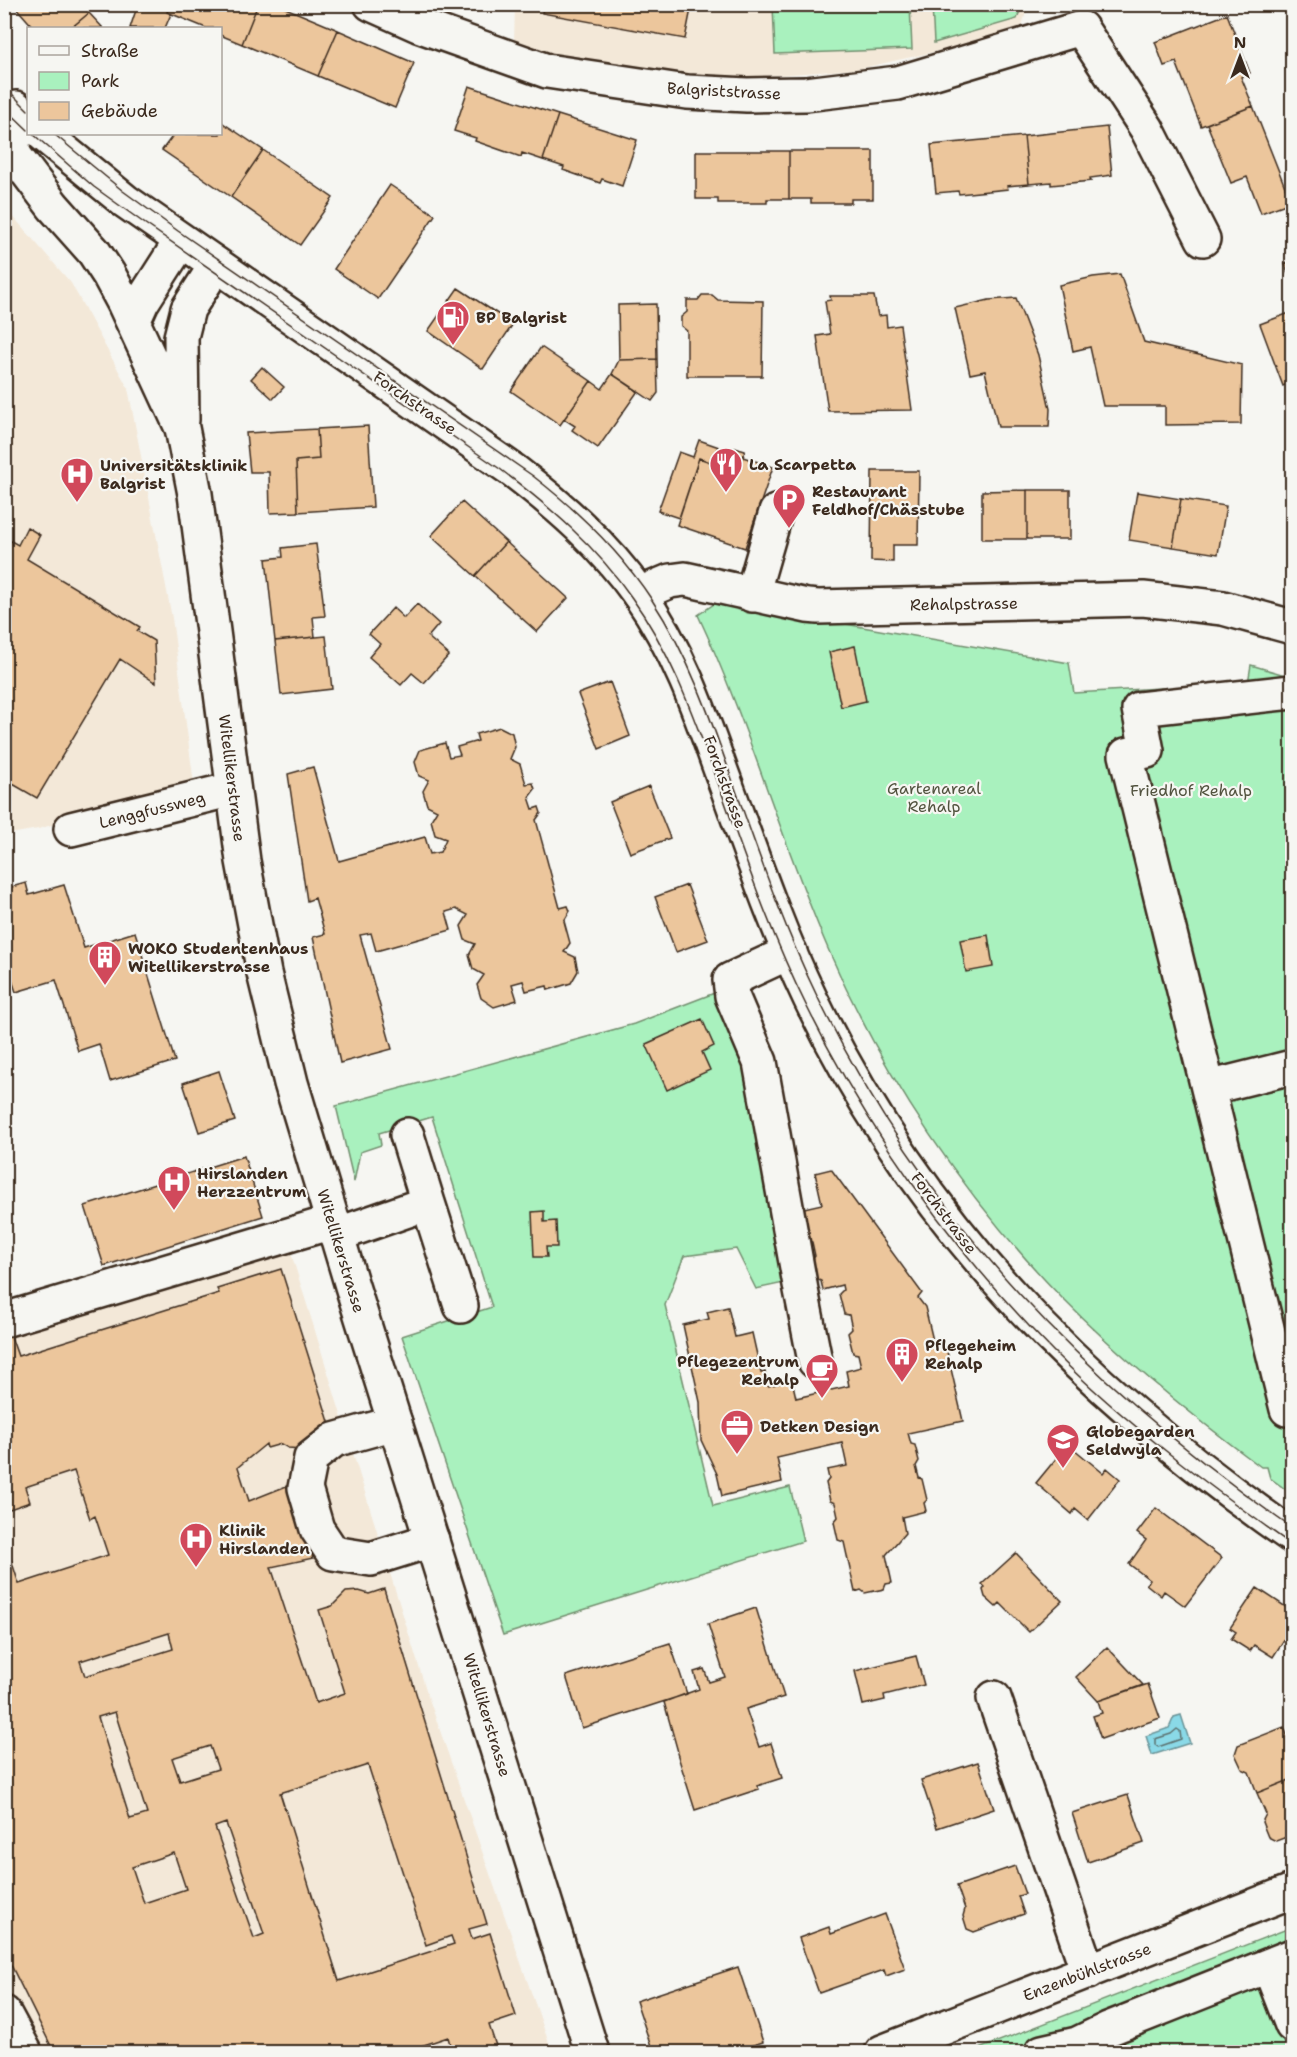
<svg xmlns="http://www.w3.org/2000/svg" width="1297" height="2057" viewBox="0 0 1297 2057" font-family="'Shantell Sans',sans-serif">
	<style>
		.built { fill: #f3e8d8 }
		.green { fill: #a9f1be; stroke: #728e6e; stroke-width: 1.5 }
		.water { fill: #8ad9e7; stroke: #6a9397; stroke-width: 1.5 }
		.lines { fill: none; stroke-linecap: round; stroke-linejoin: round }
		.shore { stroke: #5b706e; stroke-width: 1.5 }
		.building { fill: #ecc69c; stroke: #3b2a1e; stroke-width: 1.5; fill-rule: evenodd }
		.minor-casing { stroke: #3b2a1e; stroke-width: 38 }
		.major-casing { stroke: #3b2a1e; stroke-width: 38 }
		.minor { stroke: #f6f6f2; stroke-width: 33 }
		.major { stroke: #f6f6f2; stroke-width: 33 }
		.tram { stroke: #3b2a1e; stroke-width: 1.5 }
		.labels { text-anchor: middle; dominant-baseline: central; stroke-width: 4.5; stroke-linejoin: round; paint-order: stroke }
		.street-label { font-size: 16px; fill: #3b2a1e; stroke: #f6f6f2 }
		.poi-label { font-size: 16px; font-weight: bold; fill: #3b2a1e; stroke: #f6f6f2; text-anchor: start }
		.park-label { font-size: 16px; fill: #51523e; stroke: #f6f6f2 }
	</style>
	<rect width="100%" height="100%" fill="#f6f6f2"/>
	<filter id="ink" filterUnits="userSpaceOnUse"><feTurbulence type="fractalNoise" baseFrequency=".0167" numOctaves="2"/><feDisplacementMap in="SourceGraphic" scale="12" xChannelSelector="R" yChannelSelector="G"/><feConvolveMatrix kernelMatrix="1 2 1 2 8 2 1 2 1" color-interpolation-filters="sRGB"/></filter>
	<g filter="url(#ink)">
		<path class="built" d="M515 5H1028L1022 26 947 49 858 69 752 77 644 71 574 59 514 42Z
			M4 206 71 283 128 388 172 618 194 784 38 829 5 835Z
			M286 1237 428 1696 552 2052H39L4 1987V1325Z"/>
		<path class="green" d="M773 5H910L912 49 775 54Z
			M932 5V4L1022 5 1017 19 934 43Z
			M723 598 845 624 1069 663 1074 693 1248 683 1251 665 1292 677V1494L1270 1478 1267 1467H1261C1191 1415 1123 1360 1062 1298 965 1198 884 1078 829 951 781 841 749 724 698 615Z
			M717 992 745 1059 784 1283 756 1289 736 1249 684 1256 665 1305 713 1506 790 1487 803 1541 503 1635 402 1336 492 1307 432 1117 379 1133 381 1145 360 1152 354 1182 336 1106 634 1024Z
			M1292 1927V2052H971Z"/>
		<path class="water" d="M1181 1715 1190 1743 1152 1755 1146 1736 1169 1728 1174 1717Z"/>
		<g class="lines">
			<path class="shore" d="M1177 1729 1180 1731 1181 1739 1158 1747 1155 1745V1739L1171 1734Z"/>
		</g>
		<path class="building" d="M13 4H81L89 13 71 28H34Z
			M138 4H171L167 12 171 14 165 28H130Z
			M171 4H258L242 44 220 35V28H206L167 12Z
			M258 4H276L338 30 318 76 242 44Z
			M544 4H692L685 39 542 13Z
			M89 13 103 28H71Z
			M1227 14 1250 73 1241 77 1253 106 1201 126 1176 62 1164 66 1155 42Z
			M338 30 414 63 395 108 318 76Z
			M469 86 558 115 543 160 522 153 521 157 475 141 476 138 454 131Z
			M1253 106 1291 202 1261 213 1247 177 1231 183 1207 124Z
			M558 115 637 140 622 186 602 179 600 183 563 170 564 167 543 160Z
			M220 121 263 150 231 197 162 150 174 134H220Z
			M1107 127 1112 175 1090 178 1091 181 1051 185V182L1029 184 1024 136Z
			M1024 136 1029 184 1007 186 1008 189 959 194 958 191 936 193 931 145Z
			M263 150 333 198 300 245 231 197Z
			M696 151H789V199H767V203H718V199H696Z
			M789 151H873V199H851V203H811V199H789Z
			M390 185 435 215 378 299 334 269Z
			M1292 261V286L1285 264Z
			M1120 274 1144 342 1242 365 1241 424 1165 425V406H1103L1090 347 1073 351 1059 285 1093 277Z
			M458 288 513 324 483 369 428 331Z
			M702 295H712L718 300 763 301 762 376H687V331L681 326V317L687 312V300H698Z
			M830 296H874L878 316 886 315 887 327 900 325 912 410 828 411 817 336 830 334 825 301 831 300Z
			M1016 298 1038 355 1050 409 1049 427H998L985 371 970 374 955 308 989 300Z
			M656 304 657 359 619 360 618 305Z
			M1292 312V382L1283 386 1260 324Z
			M541 347 591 381 560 425 511 391Z
			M657 359 658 393 652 401 612 374 619 360Z
			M262 367 284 387 273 399 251 379Z
			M612 374 638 391 598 448 572 430 575 426 564 419 591 381 602 389Z
			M368 426 373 507 298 512 296 461 319 459 317 429Z
			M317 429 319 459 296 461 298 512 270 513 269 472H250L246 433Z
			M699 440 719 447 713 463 699 458 679 518 658 511 679 452 693 457Z
			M735 448 745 451 743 457 773 467 745 548 677 525 699 458 713 463 718 449 733 454Z
			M872 471H919L918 545H893V562L871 561Z
			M1027 490V539H982V491Z
			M1027 490H1070V539H1027Z
			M1137 492 1181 499 1173 547 1129 540Z
			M1181 499 1226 506 1218 554 1173 547Z
			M462 502 506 542 475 576 431 536Z
			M27 527 40 535 27 559 140 627 137 631 154 641 156 683 120 659 37 798 4 779V537L18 545Z
			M506 542 568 598 537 632 475 576Z
			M316 544 325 616 313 617 315 637 275 641 266 559 283 557 282 548Z
			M417 604 439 624 428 637 449 655 424 683 412 673 401 685 369 657 380 644 369 634 393 608 404 618Z
			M326 636 332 689 281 695 275 641Z
			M855 646 866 701 841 707 829 652Z
			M610 682 630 736 599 749 578 694Z
			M500 727 512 733 515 747 510 759 520 764 526 784 533 783 535 789 529 797 533 809 539 807 541 813 536 820 560 908 568 906 570 911 564 921 570 943 564 952 575 957 578 971 571 983 548 990 547 986 526 991 523 981 512 984 517 1000 494 1007 481 998 477 985 484 975 473 969 469 955 475 944 465 940 461 926 468 915 456 909 446 912 451 930 376 951 371 933 360 935 392 1049 340 1063 313 937 325 934 315 898 307 901 288 774 313 767 339 861 425 837 430 854 440 852 446 839 435 835 431 820 437 810 427 805 423 791 429 780 419 776 415 762 420 750 445 743 449 757 460 755 457 747 478 741 476 734Z
			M649 786 670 838 630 853 610 802Z
			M26 883 29 895 64 885 84 948 135 932 175 1061 110 1081 99 1044 78 1051 56 980 16 992 4 956V889Z
			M687 885 708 940 676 952 655 897Z
			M988 935 993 967 966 972 960 940Z
			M702 1019 714 1046 702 1052 710 1070 667 1090 646 1044Z
			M219 1071 235 1121 199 1132 183 1083Z
			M244 1156 263 1216 104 1266 85 1206Z
			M831 1169 922 1293 918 1298 925 1307 935 1349 946 1347 963 1421 908 1433 911 1444 915 1445 919 1461 916 1466 919 1478 922 1479 927 1500 924 1503 926 1511 902 1517 905 1533 886 1555 892 1583 886 1584 884 1589 865 1593 861 1590 855 1592 844 1542 838 1540 834 1522 838 1517 835 1503 830 1501 826 1483 829 1479 827 1470 847 1466 842 1443 777 1458 782 1482 722 1496 717 1474 701 1440 700 1402 683 1325 709 1319 707 1312 728 1307 735 1337 752 1333 761 1373 765 1372 768 1386 792 1380 796 1398 849 1386 846 1371 861 1367 858 1354 853 1353 848 1333 852 1329 849 1315 844 1314 839 1294 843 1290 842 1285 823 1290 821 1281 816 1279 812 1260 815 1256 812 1242 807 1240 803 1220 806 1216 804 1208 822 1204 815 1173Z
			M544 1211V1222L556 1221 557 1247H546L547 1257H534L532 1212Z
			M281 1269 331 1428 316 1433 313 1440 302 1449 288 1448 281 1444 267 1448 266 1444 238 1467 249 1501 289 1485 313 1558 271 1567 316 1703 345 1693 319 1610 332 1606 346 1592 359 1591 369 1594 384 1589 487 1924 469 1929 472 1939 490 1933 516 2016 489 2025 498 2052H452L448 2037 415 2048 417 2052H54L4 1951V1538L19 1584 108 1555 95 1516 90 1519 74 1471 25 1487 30 1502 4 1511V1336L10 1334 18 1356 219 1293 217 1289ZM169 1633 173 1649 85 1676 80 1661ZM115 1712 147 1814 130 1819 98 1717ZM210 1746 218 1769 180 1781 172 1758ZM368 1765 426 1945 451 1936 454 1944 339 1981 280 1793ZM226 1823 264 1934 254 1938 215 1827ZM174 1853 186 1889 144 1903 132 1867Z
			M1068 1444 1103 1473 1107 1468 1120 1479 1088 1520 1075 1509 1072 1514 1036 1483Z
			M1156 1508 1222 1558 1185 1606 1164 1591 1161 1596 1146 1584 1150 1580 1129 1564 1146 1540 1137 1533Z
			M1016 1553 1062 1601 1029 1632 1000 1603 996 1607 985 1597 983 1590 985 1587 982 1584Z
			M1257 1588 1292 1611V1627L1273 1657 1254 1645 1250 1651 1231 1639 1236 1632 1230 1628Z
			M756 1608 784 1697 746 1709 759 1747 771 1743 782 1778 757 1786 759 1789 695 1810 677 1753 678 1752 664 1702 699 1689 694 1672 704 1669 709 1682 725 1677 708 1624Z
			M670 1643 687 1694 582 1728 566 1676Z
			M1107 1647 1143 1685 1098 1701 1076 1677Z
			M916 1656 924 1685 884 1695 885 1700 863 1705 855 1671Z
			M1148 1684 1160 1718 1101 1739 1093 1716 1102 1713 1098 1701Z
			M1284 1727 1292 1749V1779L1257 1793 1249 1772 1242 1769 1235 1754 1238 1745Z
			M978 1762 994 1809 937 1828 921 1780Z
			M1292 1779V1835L1276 1841 1268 1837 1262 1822 1266 1814 1257 1793Z
			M1128 1795 1144 1843 1088 1862 1072 1813Z
			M1015 1866 1025 1894 1018 1896 1024 1914 974 1932 967 1929 963 1916 965 1909 957 1886Z
			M885 1914 905 1969 886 1976 884 1970 819 1993 799 1938 829 1927 831 1934Z
			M738 1967 763 2042 731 2052H653L636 2001Z"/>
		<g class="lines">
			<defs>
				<path id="minor" d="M371 4 418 25 547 71 687 92 747 95 806 94 898 83 1081 28 1147 129 1203 239
					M639 594 670 581 685 579 807 606 818 607 1143 599 1223 608 1292 627
					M752 595 776 512
					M1292 692 1139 709 1147 751 1126 755 1287 1409 1292 1408
					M71 829 233 789
					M790 952 730 980 732 996 760 1062 801 1290 815 1361
					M1208 1088 1292 1067
					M428 1203 461 1306
					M336 1235 428 1203 407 1135
					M4 1320 332 1222
					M395 1423 334 1440 311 1458 305 1488 317 1529 333 1553 371 1559 432 1540
					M994 1698 1088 1972
					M1269 1966 1292 2025
					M4 2013 25 2052
					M882 2052 1292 1891
					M1042 2052 1077 2044
					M1073 2052 1077 2044 1108 2029 1292 1956"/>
				<path id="major" d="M16 108 13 148 15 156 53 206 94 252 109 275 124 303 182 428 195 494 243 861 264 973 291 1083 352 1286 592 2052
					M43 134 125 201 514 471C561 507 604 545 639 594 677 648 699 709 721 771 749 847 775 925 810 998 921 1228 1085 1392 1292 1536
					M133 322 142 302 181 241
					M182 420 181 337 188 309 216 265"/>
			</defs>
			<use href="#minor" class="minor-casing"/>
			<use href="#major" class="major-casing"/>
			<use href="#minor" class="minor"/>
			<use href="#major" class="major"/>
			<path class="tram" d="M4 86 28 110
				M4 107 28 130
				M33 134 94 187 144 223 500 469C550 507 596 546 632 598 671 652 693 715 716 777 744 855 770 933 807 1007 870 1134 953 1250 1053 1351 1126 1424 1209 1486 1292 1545
				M54 134 123 191 178 231 533 476C578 511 620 551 652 600 689 656 711 719 733 782 759 855 784 928 818 998 928 1224 1089 1386 1292 1528"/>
		</g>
	</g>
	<defs>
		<symbol id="fuel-pin" viewBox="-11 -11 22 30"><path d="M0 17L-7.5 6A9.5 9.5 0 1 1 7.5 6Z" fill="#d1495b" stroke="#f6f6f2"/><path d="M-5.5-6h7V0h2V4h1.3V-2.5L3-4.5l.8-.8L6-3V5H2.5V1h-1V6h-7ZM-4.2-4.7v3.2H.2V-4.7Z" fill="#fff"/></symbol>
		<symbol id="restaurant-pin" viewBox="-11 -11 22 30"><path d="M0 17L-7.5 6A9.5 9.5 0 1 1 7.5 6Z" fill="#d1495b" stroke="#f6f6f2"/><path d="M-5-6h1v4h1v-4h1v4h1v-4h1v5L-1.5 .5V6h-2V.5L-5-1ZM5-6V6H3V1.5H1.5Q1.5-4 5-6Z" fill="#fff"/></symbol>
		<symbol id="hospital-pin" viewBox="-11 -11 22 30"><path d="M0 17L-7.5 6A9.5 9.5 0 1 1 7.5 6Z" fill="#d1495b" stroke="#f6f6f2"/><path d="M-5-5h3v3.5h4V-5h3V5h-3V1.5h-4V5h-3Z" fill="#fff"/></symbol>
		<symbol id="parking-pin" viewBox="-11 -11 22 30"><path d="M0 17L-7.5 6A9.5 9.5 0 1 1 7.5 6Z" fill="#d1495b" stroke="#f6f6f2"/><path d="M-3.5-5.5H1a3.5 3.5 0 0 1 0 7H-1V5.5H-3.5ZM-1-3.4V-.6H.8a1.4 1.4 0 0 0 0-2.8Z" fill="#fff"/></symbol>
		<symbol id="building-pin" viewBox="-11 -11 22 30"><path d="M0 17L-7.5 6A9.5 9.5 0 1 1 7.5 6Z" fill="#d1495b" stroke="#f6f6f2"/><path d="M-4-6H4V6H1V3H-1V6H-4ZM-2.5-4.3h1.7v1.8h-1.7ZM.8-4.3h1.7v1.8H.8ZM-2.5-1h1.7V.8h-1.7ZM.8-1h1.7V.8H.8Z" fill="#fff"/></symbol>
		<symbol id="cafe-pin" viewBox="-11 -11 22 30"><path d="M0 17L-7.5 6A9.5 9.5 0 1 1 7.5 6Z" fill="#d1495b" stroke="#f6f6f2"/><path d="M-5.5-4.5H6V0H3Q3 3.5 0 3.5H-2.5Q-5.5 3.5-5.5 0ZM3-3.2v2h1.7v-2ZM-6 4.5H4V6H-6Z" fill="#fff"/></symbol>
		<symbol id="office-pin" viewBox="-11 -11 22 30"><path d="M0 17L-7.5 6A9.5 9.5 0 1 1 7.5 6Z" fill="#d1495b" stroke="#f6f6f2"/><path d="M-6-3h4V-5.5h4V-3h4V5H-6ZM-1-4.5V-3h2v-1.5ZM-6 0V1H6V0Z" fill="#fff"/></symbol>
		<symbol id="school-pin" viewBox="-11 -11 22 30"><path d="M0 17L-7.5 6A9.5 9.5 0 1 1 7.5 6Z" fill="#d1495b" stroke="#f6f6f2"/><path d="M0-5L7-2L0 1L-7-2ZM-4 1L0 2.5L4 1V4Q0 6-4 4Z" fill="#fff"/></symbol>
	</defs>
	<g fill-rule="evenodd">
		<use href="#fuel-pin" x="434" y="298" width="38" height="52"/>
		<use href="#restaurant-pin" x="707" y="445" width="38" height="52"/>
		<use href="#hospital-pin" x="58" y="455" width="38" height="52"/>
		<use href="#parking-pin" x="770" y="481" width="38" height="52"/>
		<use href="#building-pin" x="86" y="938" width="38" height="52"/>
		<use href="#hospital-pin" x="155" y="1163" width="38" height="52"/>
		<use href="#building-pin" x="883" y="1335" width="38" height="52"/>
		<use href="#cafe-pin" x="803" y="1351" width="38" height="52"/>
		<use href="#office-pin" x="718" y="1407" width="38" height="52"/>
		<use href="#school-pin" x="1044" y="1421" width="38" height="52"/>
		<use href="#hospital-pin" x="177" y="1520" width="38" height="52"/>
	</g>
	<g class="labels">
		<g class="street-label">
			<text transform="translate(724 91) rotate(3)">Balgriststrasse</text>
			<text transform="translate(415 403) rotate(35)">Forchstrasse</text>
			<text transform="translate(964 604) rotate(-1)">Rehalpstrasse</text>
			<text transform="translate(232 778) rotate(83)">Witellikerstrasse</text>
			<text transform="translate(725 782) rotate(70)">Forchstrasse</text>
			<text transform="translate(152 810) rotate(-14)">Lenggfussweg</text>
			<text transform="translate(944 1213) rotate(53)">Forchstrasse</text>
			<text transform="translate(341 1251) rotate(73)">Witellikerstrasse</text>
			<text transform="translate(487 1715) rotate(73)">Witellikerstrasse</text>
			<text transform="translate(1087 1972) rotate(-21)">Enzenbühlstrasse</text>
		</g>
		<g class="poi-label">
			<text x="476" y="317">BP Balgrist</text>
			<text x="749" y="464">La Scarpetta</text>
			<text x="100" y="465">Universitätsklinik<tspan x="100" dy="18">Balgrist</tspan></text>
			<text x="812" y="491">Restaurant<tspan x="812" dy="18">Feldhof/Chässtube</tspan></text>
			<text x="128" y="948">WOKO Studentenhaus<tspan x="128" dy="18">Witellikerstrasse</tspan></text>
			<text x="197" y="1173">Hirslanden<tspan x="197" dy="18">Herzzentrum</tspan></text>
			<text x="925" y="1345">Pflegeheim<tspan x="925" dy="18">Rehalp</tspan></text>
			<text x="799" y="1361" text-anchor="end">Pflegezentrum<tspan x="799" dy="18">Rehalp</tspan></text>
			<text x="760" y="1426">Detken Design</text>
			<text x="1086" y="1431">Globegarden<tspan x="1086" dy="18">Seldwyla</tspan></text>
			<text x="219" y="1530">Klinik<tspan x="219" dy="18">Hirslanden</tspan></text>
		</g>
		<g class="park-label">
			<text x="934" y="788">Gartenareal<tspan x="934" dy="18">Rehalp</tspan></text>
			<text x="1191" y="790">Friedhof Rehalp</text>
		</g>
	</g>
	<rect width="1297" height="2057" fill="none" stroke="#f6f6f2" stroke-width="24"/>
	<rect x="12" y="12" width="1273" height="2033" fill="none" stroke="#3b2a1e" stroke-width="2" filter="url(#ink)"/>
	<rect x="27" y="27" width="195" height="108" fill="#f6f6f2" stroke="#aba49d" stroke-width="1.5"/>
	<rect x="39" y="46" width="30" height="9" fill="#f6f6f2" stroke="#aba49d" stroke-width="1.5"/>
	<text x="81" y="57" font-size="18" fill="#3b2a1e">Straße</text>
	<rect x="39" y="72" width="30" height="18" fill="#a9f1be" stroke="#aba49d" stroke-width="1.5"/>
	<text x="81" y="87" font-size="18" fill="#3b2a1e">Park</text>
	<rect x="39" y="102" width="30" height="18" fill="#ecc69c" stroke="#aba49d" stroke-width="1.5"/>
	<text x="81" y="117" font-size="18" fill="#3b2a1e">Gebäude</text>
	<g transform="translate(1240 57)" stroke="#f6f6f2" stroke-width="4.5" paint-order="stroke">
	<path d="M0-4.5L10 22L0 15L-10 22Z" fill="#3b2a1e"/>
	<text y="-9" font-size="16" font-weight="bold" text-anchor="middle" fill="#3b2a1e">N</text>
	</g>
</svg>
